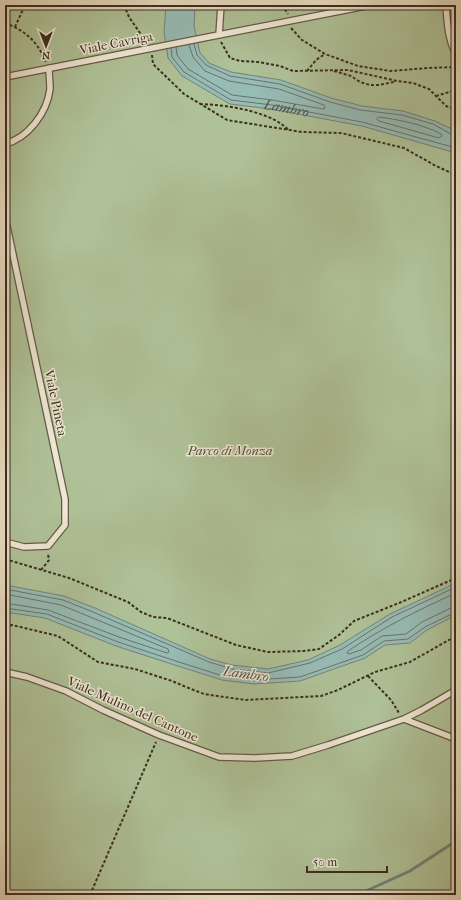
<svg xmlns="http://www.w3.org/2000/svg" width="461" height="900" viewBox="0 0 461 900" font-family="'IM FELL French Canon',serif">
	<style>
		.green { fill: #afc197; stroke: #75785c }
		.water { fill: #97bbb5; stroke: #728379 }
		.lines { fill: none; stroke-linecap: round; stroke-linejoin: round }
		.shore { stroke: #69746a; stroke-width: 1 }
		.stream { stroke: #728379; stroke-width: 3 }
		.service-casing { stroke: #665948; stroke-width: 8 }
		.path { stroke: #3b2e20; stroke-width: 2; stroke-dasharray: 3 2; stroke-linecap: butt }
		.service { stroke: #efe8d5; stroke-width: 5.5 }
		.labels { text-anchor: middle; dominant-baseline: central; stroke-width: 3; stroke-linejoin: round; paint-order: stroke }
		.street-label { font-size: 13px; fill: #3b2e20; stroke: #efe8d5 }
		.park-label { font-size: 13px; font-style: italic; fill: #524b38; stroke: #efe8d5 }
		.water-label { font-size: 14px; font-style: italic; fill: #525145; stroke: #efe8d5 }
	</style>
	<rect width="100%" height="100%" fill="#e7dbbf"/>
	<filter id="stains"><feTurbulence type="fractalNoise" baseFrequency=".005" numOctaves="4"/><feColorMatrix values="0 0 0 0 .2 0 0 0 0 .09 0 0 0 0 .02 0 0 0 .5 -.17"/></filter>
	<radialGradient id="worn" r=".72"><stop offset=".6" stop-color="#630" stop-opacity="0"/><stop offset="1" stop-color="#630" stop-opacity=".3"/></radialGradient>
	<path class="green" d="M5 5H456V895H5Z"/>
	<path class="water" d="M166 5H195L194 26 200 53 209 63 231 72 281 80 331 98 362 106 403 111 435 121 456 131V153L362 126 271 109 230 104 182 76 168 58 164 32Z
		M456 583V615L427 630 410 643 385 645 365 658 300 681 254 684 222 680 181 667 116 646 45 618 5 612V585L64 596 95 608 210 659 232 665 268 669 308 660 340 645 390 614Z"/>
	<g class="lines">
		<g class="shore">
			<path d="M194 44 197 55 206 65 230 76 280 84 330 102 360 110 402 115 433 124 451 134 456 135"/>
			<path d="M176 47 177 55 188 69 232 95 272 100 323 109 325 108 324 105 279 89 229 81 205 71 193 57 189 45"/>
			<path id="s1" d="M171 48 172 57 184 72 231 100 272 105 362 122 456 148"/>
			<path d="M379 117C400 120 422 124 441 134L442 136 439 138 379 121 377 119Z"/>
			<path d="M5 589 63 600 93 612 209 662 232 669 268 673 310 663 342 649 392 617 456 587"/>
			<path d="M456 593C418 610 382 628 348 651L347 653 349 654 361 650 382 636 406 634 422 622 451 608 456 607"/>
			<path d="M5 594 61 605 168 649 169 652 167 653 119 637 48 610 5 603"/>
			<path d="M5 608 47 614 118 642 182 663 223 676 254 680 300 677 363 655 384 641 408 639 425 627 456 612"/>
		</g>
		<path class="stream" d="M357 895 410 871 456 841"/>
		<defs>
			<path id="service" d="M446 5C447 21 448 40 456 54
				M219 35 221 5
				M5 77 371 5
				M5 144C28 138 47 113 50 89 50 82 49 75 49 68
				M5 217 65 499V525L48 546 24 547 5 542
				M5 672 27 677 66 691 103 710 159 735 219 757 255 758 292 756 328 745 404 719 422 710 456 690
				M404 719 456 739"/>
		</defs>
		<use href="#service" class="service-casing"/>
		<path class="path" d="M124 5 129 17 146 42
			M282 5 288 14
			M5 23C26 31 37 41 46 62
			M15 27 25 5
			M291 28 302 40 325 54 358 66 390 71 428 68 456 67
			M221 42 230 58 240 61 258 62 280 66 293 71 348 70 397 81 413 83 429 89 446 106 456 110
			M152 55 153 64 184 94 227 120 302 132 341 133 404 148 436 166 456 175
			M307 71 316 60 325 54
			M334 71 351 76 360 82 370 85H379L394 82
			M436 96 456 90
			M200 104C225 105 251 109 273 119 279 122 284 126 289 130
			M5 560H8L69 578 128 602 141 612 153 617 167 618 236 645 268 652 304 651 319 649 339 635 354 621 399 603 456 578
			M41 570 49 560 48 554
			M5 626 12 625 58 636 98 662 135 669 172 681 186 687 204 694 245 700 321 696 338 690 375 672 410 662 456 636
			M368 676 391 700 399 713
			M90 895 156 742"/>
		<use href="#service" class="service"/>
	</g>
	<g class="labels">
		<g class="street-label">
			<text transform="translate(116 43) rotate(-11)">Viale Cavriga</text>
			<text transform="translate(56 403) rotate(78)">Viale Pineta</text>
			<text transform="translate(133 709) rotate(24)">Viale Mulino del Cantone</text>
		</g>
		<g class="park-label">
			<text x="230" y="450">Parco di Monza</text>
		</g>
		<g class="water-label">
			<text stroke="none"><textPath href="#s1" startOffset="139">Lambro</textPath></text>
			<text transform="translate(246 674) rotate(8)">Lambro</text>
		</g>
	</g>
	<rect width="461" height="900" fill="none" stroke="#e7dbbf" stroke-width="20"/>
	<rect x="6" y="6" width="449" height="888" fill="none" stroke="#3b2e20" stroke-width="2"/>
	<rect x="10" y="10" width="441" height="880" fill="none" stroke="#3b2e20"/>
	<g transform="translate(46 46) rotate(180)" stroke="#efe8d5" stroke-width="3" paint-order="stroke">
	<path d="M0-3L7 15L0 10L-7 15Z" fill="#3b2e20"/>
	<text y="-6" font-size="11" font-weight="bold" text-anchor="middle" fill="#3b2e20">N</text>
	</g>
	<path d="M307 866v6h80v-6" fill="none" stroke="#3b2e20" stroke-width="2"/>
	<text x="313" y="866" font-size="12" fill="#3b2e20" stroke="#efe8d5" stroke-width="3" paint-order="stroke">50 m</text>
	<rect width="100%" height="100%" filter="url(#stains)"/>
	<rect width="100%" height="100%" fill="url(#worn)"/>
</svg>
